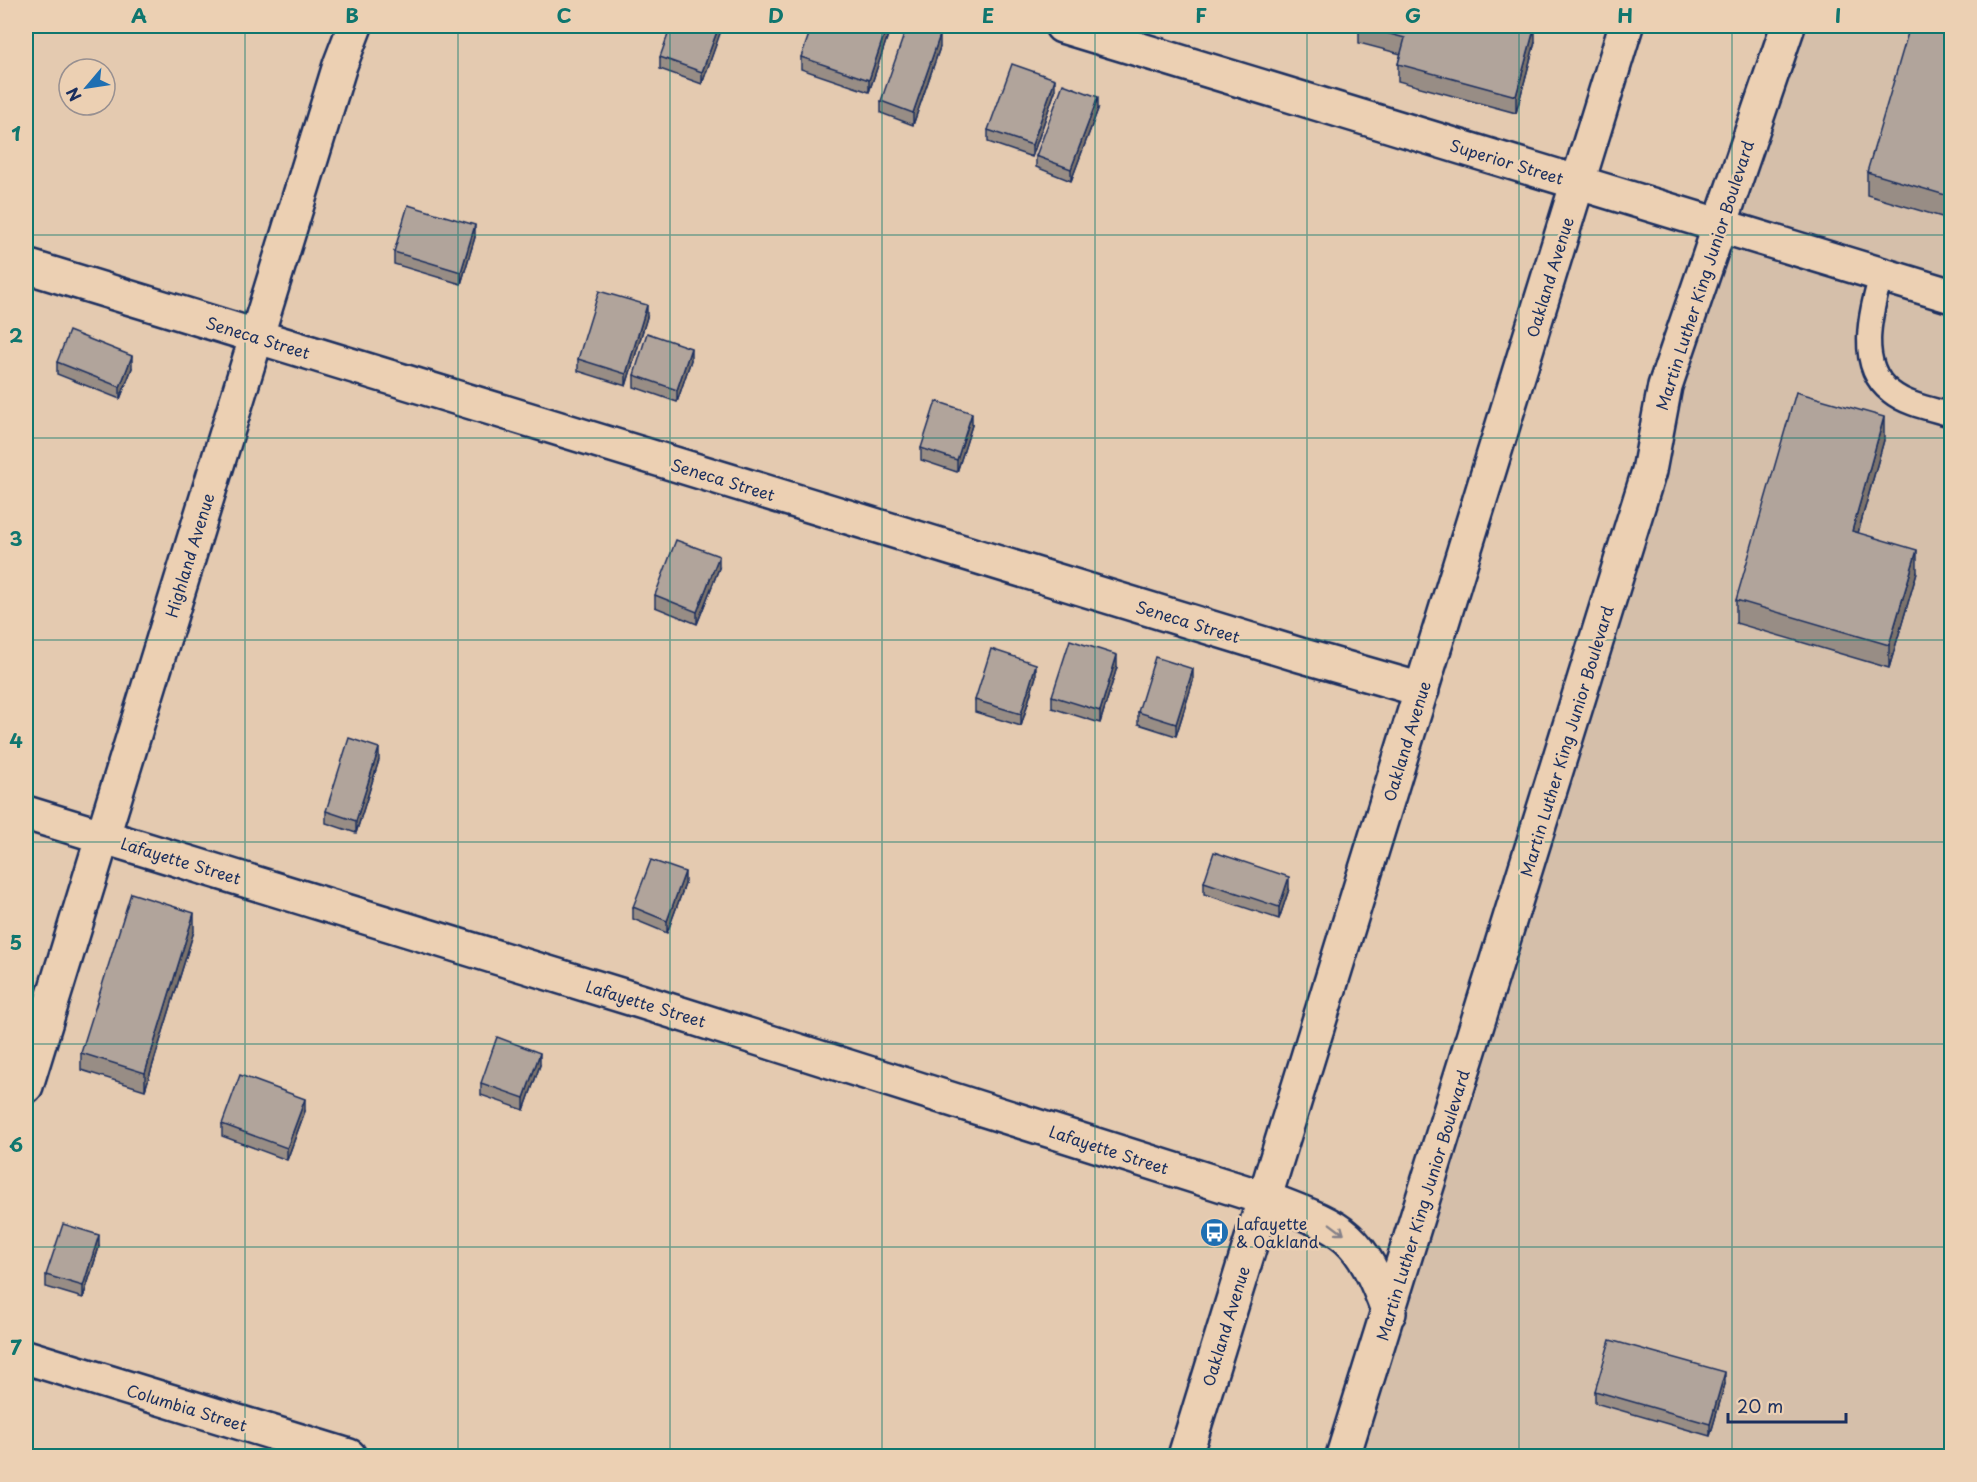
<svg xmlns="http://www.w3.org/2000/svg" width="1977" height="1482" viewBox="0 0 1977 1482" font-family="'Playpen Sans',sans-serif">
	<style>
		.built { fill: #d5bfaa }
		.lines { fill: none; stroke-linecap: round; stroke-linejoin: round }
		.service-casing { stroke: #1b2f5e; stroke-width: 27 }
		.minor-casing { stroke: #1b2f5e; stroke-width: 38 }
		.primary-casing { stroke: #1b2f5e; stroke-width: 38 }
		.service { stroke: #ecd0b3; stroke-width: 22 }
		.minor { stroke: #ecd0b3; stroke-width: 33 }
		.primary { stroke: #ecd0b3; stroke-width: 33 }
		.wall { fill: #988d85; stroke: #1b2f5e; stroke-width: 1.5 }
		.shaded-wall { fill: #7c736c; stroke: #1b2f5e; stroke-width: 1.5 }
		.building { fill: #b1a49b; stroke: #1b2f5e; stroke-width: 1.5 }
		.oneway { stroke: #848088 }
		.grid { fill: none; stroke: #0f766e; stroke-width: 1.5; stroke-opacity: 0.55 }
		.labels { text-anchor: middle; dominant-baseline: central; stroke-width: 5; stroke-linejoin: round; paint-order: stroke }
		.street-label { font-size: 16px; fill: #1b2f5e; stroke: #ecd0b3 }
		.poi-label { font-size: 16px; fill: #1b2f5e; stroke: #ecd0b3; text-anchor: start }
		.neatline { fill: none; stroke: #0f766e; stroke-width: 2 }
		.grid-label { font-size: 20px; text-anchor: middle; font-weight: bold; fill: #0f766e }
	</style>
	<rect width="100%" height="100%" fill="#e4cab0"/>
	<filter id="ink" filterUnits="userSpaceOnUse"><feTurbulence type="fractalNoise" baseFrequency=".0167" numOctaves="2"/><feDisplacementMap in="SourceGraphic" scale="12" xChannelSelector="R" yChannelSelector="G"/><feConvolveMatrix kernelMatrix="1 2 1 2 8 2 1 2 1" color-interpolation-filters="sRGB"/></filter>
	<g filter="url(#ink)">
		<path class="built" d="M1788 26H1951V1456H1343Z"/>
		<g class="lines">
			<defs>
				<path id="service" d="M1881 275C1872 309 1855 365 1891 392 1907 405 1932 409 1952 415"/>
				<path id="minor" d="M1062 26 1952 296
					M26 266 1300 655 1422 690
					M26 813 643 1002 1264 1198
					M26 1086 340 65 355 26
					M26 1357 349 1456
					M1185 1456 1626 26"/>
				<path id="primary" d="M1264 1198C1342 1228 1359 1230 1389 1313
					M1343 1456 1649 471 1665 386 1788 26"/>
			</defs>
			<use href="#service" class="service-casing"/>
			<use href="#minor" class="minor-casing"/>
			<use href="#primary" class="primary-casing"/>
			<use href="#service" class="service"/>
			<use href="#minor" class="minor"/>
			<use href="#primary" class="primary"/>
		</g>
		<path class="wall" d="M722 26 702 84 660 69V57Z
			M889 26V32L869 92 801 69V57Z
			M1359 26 1535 42 1516 113 1398 81V64L1401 54 1359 43Z
			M1952 26V220L1867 195V172Z
			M940 47 913 125 881 113V101Z
			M1055 91 1032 157 988 142V130Z
			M1098 109 1071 181 1036 167V156Z
			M475 237 461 284 394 264V252Z
			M647 317 626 386 578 371V359Z
			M691 360 677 402 634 387V375Z
			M57 362 132 368 120 399 57 374Z
			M972 425 957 472 921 460V448Z
			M1884 440 1858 533 1917 572 1889 668 1736 623V600Z
			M719 568 697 624 655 607V595Z
			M1117 667 1100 723 1052 708V696Z
			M1036 676 1021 726 975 712V700Z
			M1193 681 1176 736 1138 724V712Z
			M379 760 356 833 326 823V811Z
			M1204 882 1289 889 1279 919 1204 894Z
			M685 884 667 933 633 919V907Z
			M194 931 145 1090 81 1070V1053Z
			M540 1065 524 1110 481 1095V1083Z
			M305 1111 287 1160 222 1136V1124Z
			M99 1247 83 1298 46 1287V1275Z
			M1725 1384 1710 1436 1595 1403V1391Z"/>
		<path class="shaded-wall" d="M719 26H722V28L702 84V72Z
			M887 26H889V32L869 92V80Z
			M1535 26V42L1516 113V96Z
			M940 35V47L913 125V113Z
			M1055 79V91L1032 157V145Z
			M1098 97V109L1071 181V169Z
			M475 225V237L461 284V272Z
			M647 305V317L626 386V374Z
			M691 348V360L677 402V390Z
			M132 356V368L120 399V387Z
			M972 413V425L957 472V460Z
			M1884 417V440L1852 554V531Z
			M1917 550V572L1889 668V645Z
			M719 556V568L697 624V612Z
			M1117 655V667L1100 723V711Z
			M1036 664V676L1021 726V714Z
			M1193 669V681L1176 736V724Z
			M379 748V760L356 833V821Z
			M685 872V884L667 933V921Z
			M1289 877V889L1279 919V907Z
			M194 913V931L145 1090V1073Z
			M540 1053V1065L524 1110V1098Z
			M305 1099V1111L287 1160V1148Z
			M99 1235V1247L83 1298V1286Z
			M1725 1372V1384L1710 1436V1424Z"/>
		<path class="building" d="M671 26H719L702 72 660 57Z
			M812 26H887L869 80 801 57Z
			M907 26H912L940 35 913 113 881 101Z
			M1360 26H1535L1516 96 1398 64 1405 38Z
			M1910 26H1952V197L1867 172Z
			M1012 64 1055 79 1032 145 988 130Z
			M1063 84 1098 97 1071 169 1036 156Z
			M408 205 475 225 461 272 394 252Z
			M599 291 647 305 626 374 578 359Z
			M69 331 132 356 120 387 57 362Z
			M647 333 691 348 677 390 634 375Z
			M1796 392 1884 417 1852 531 1917 550 1889 645 1736 600Z
			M936 401 972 413 957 460 921 448Z
			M676 540 719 556 697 612 655 595Z
			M1070 640 1117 655 1100 711 1052 696Z
			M991 649 1036 664 1021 714 975 700Z
			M1155 657 1193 669 1176 724 1138 712Z
			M349 738 379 748 356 821 326 811Z
			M1214 852 1289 877 1279 907 1204 882Z
			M651 860 685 872 667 921 633 907Z
			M131 893 194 913 145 1073 81 1053Z
			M497 1037 540 1053 524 1098 481 1083Z
			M240 1075 305 1099 287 1148 222 1124Z
			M63 1224 99 1235 83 1286 46 1275Z
			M1610 1340 1725 1372 1710 1424 1595 1391Z"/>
		<defs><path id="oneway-shaft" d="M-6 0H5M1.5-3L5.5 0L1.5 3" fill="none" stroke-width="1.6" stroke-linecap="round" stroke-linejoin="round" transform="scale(1.5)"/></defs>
		<use class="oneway" href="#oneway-shaft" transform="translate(1337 1229) rotate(37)"/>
	</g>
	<path class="grid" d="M245 26V1456M458 26V1456M670 26V1456M882 26V1456M1095 26V1456M1307 26V1456M1519 26V1456M1732 26V1456M26 235H1952M26 438H1952M26 640H1952M26 842H1952M26 1044H1952M26 1247H1952"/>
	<defs>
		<symbol id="bus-disc" viewBox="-11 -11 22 22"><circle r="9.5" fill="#1f6fb2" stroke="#ecd0b3"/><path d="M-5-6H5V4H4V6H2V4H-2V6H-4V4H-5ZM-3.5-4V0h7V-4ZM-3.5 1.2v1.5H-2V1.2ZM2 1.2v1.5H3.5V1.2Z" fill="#fff"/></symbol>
	</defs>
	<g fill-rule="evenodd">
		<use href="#bus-disc" x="1198" y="1216" width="33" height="33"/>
	</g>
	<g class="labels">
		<g class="street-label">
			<text transform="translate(1507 161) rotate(17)">Superior Street</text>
			<text transform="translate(1704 275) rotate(-72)">Martin Luther King Junior Boulevard</text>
			<text transform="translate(1549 277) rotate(-73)">Oakland Avenue</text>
			<text transform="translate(258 337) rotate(17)">Seneca Street</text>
			<text transform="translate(723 479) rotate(17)">Seneca Street</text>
			<text transform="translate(189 555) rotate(-73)">Highland Avenue</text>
			<text transform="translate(1188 621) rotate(17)">Seneca Street</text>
			<text transform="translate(1406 741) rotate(-73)">Oakland Avenue</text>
			<text transform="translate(1566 741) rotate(-73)">Martin Luther King Junior Boulevard</text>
			<text transform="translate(181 860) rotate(17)">Lafayette Street</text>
			<text transform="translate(646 1003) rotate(17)">Lafayette Street</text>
			<text transform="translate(1109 1149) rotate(18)">Lafayette Street</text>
			<text transform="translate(1422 1205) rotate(-73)">Martin Luther King Junior Boulevard</text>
			<text transform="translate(1225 1326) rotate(-73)">Oakland Avenue</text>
			<text transform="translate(187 1407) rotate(17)">Columbia Street</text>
		</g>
		<g class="poi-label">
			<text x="1236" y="1223">Lafayette<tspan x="1236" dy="18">&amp; Oakland</tspan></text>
		</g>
	</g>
	<rect width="1977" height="1482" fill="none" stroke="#ecd0b3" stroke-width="66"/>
	<g transform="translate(87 87) rotate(241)"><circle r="28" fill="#ecd0b3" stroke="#989091" stroke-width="1.5"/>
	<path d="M0-4.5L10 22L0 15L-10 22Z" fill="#1f6fb2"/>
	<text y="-9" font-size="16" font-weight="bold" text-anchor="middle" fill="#1b2f5e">N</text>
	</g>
	<path d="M1728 1413v9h118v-9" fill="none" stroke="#1b2f5e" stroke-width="3"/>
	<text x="1737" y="1413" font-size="18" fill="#1b2f5e" stroke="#ecd0b3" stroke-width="4.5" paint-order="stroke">20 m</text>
	<rect x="33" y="33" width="1911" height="1416" class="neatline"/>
	<g class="grid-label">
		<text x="139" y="23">A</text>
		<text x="352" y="23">B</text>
		<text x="564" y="23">C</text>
		<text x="776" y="23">D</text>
		<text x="988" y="23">E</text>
		<text x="1201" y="23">F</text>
		<text x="1413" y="23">G</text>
		<text x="1625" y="23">H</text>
		<text x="1838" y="23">I</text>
		<text x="16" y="141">1</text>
		<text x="16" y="343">2</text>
		<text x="16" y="546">3</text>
		<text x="16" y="748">4</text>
		<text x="16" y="950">5</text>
		<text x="16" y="1152">6</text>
		<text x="16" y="1355">7</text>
	</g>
</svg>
